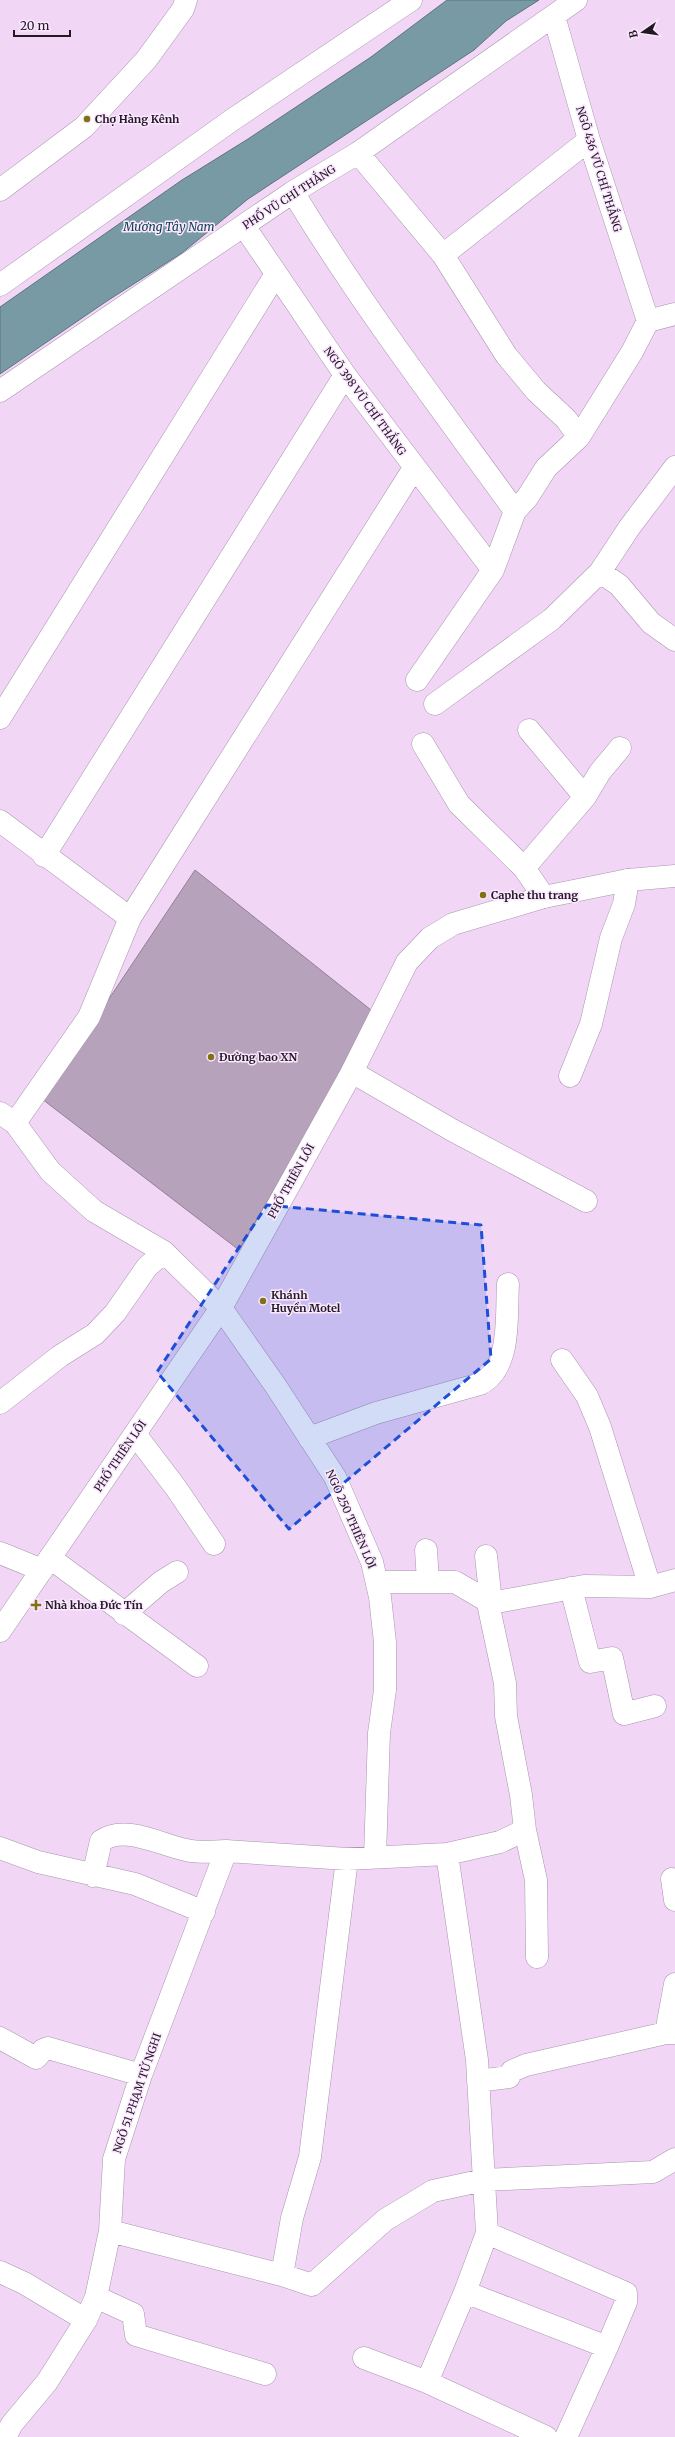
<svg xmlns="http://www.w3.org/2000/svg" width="675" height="2437" viewBox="0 0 675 2437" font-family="Merriweather,serif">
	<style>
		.water { fill: #789aa4; stroke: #5e737d }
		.building { fill: #b6a2ba; stroke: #947e99 }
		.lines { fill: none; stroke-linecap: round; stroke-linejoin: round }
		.minor-casing { stroke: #aa93af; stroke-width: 23 }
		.major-casing { stroke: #aa93af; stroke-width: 23 }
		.minor { stroke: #fff; stroke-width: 22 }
		.major { stroke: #fff; stroke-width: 22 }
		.marked { fill: #1d4ed8; fill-opacity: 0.2; stroke: #1d4ed8; stroke-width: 3; stroke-dasharray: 8 5; stroke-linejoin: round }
		.poi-dot { fill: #807112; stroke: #fbe7ff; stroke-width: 1.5 }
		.labels { text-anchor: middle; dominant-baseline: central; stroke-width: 3; stroke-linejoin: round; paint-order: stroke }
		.poi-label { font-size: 11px; font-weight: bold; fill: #221923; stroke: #fbe7ff; text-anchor: start }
		.street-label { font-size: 11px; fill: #221923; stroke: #fbe7ff }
		.water-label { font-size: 12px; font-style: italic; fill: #0c414d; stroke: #fbe7ff }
	</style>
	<rect width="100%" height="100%" fill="#f1d7f5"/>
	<path class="water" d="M447 0H539L506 21 474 50 248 199 182 253 107 301 0 374V307L182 180 248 139 371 57Z"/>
	<path class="building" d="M195 870 376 1014 239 1250 42 1099Z"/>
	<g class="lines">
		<defs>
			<path id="minor" d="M554 16 589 140 648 321
				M358 153 443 255 506 355 536 391 566 419 579 437
				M0 190 84 127 146 60 183 9 186 0
				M293 192C360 303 439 406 515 511
				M244 226 345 375 493 570
				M443 255 589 140
				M0 285 232 120 411 0
				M0 391 293 192 358 153 576 0
				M600 572 619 585 651 623 675 640
				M417 680 493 570 515 511 527 498 546 468 579 437 632 352 648 321 675 314
				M435 704 552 619 600 572 629 528 675 467
				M0 718 276 274
				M529 730 585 797
				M423 744 459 804 524 868 544 897
				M0 821 130 918
				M44 856 345 375
				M524 868 585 797 600 772 620 748
				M352 1072 452 1130 586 1201
				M570 1076 591 1024 611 938 624 904 628 880
				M0 1113 15 1123 50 1171 94 1211 164 1252 221 1308 275 1385 335 1477 372 1562 380 1597 385 1642V1690L379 1733 375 1857
				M15 1123 89 1017 130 918 414 468
				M562 1360 587 1396 600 1427 650 1587
				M0 1403 60 1356 95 1334 115 1313 147 1267 164 1252
				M135 1434 176 1488 214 1544
				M309 1438 376 1413 480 1384C512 1368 506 1315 508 1284
				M426 1550 428 1581
				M0 1553 42 1570
				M486 1556 491 1603
				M50 1558 197 1666
				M377 1582H455L491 1603
				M571 1588 590 1662 612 1658 624 1714 655 1706
				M124 1614 161 1582 177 1572
				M525 1830 536 1880 537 1957
				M0 1848 38 1862 135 1884 204 1912
				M447 1854 500 1842 525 1830 521 1795 506 1716 505 1683 489 1608 491 1603 584 1586 650 1587 675 1580
				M93 1876 101 1841C125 1824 161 1845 186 1850 199 1853 213 1852 226 1851L347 1859 447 1854 477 2060 487 2233 465 2292 607 2347 566 2437
				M672 1879 675 1900
				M666 2033 675 1984
				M0 2038 36 2058 43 2050 48 2048 141 2075
				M478 2081 509 2077 512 2071 526 2065 666 2033H675
				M110 2231 282 2275 312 2285 385 2220 433 2191 484 2180 653 2172 675 2159
				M487 2233 626 2293V2302L607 2347
				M0 2272 24 2283 86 2320
				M282 2275 292 2218 310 2157 347 1859
				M96 2297 133 2314 136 2335 265 2374
				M364 2358 427 2382 546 2437
				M427 2382 465 2292
				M5 2437 12 2424 47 2382 86 2320 96 2297 110 2231 114 2159 141 2075 226 1851"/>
			<path id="major" d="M0 1631 221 1308 352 1072 407 962 430 938 453 924 544 897 628 880 675 876"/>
		</defs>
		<use href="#minor" class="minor-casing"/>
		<use href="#major" class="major-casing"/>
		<use href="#minor" class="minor"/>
		<use href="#major" class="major"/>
	</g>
	<path class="marked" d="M267 1205 481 1225 491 1359 289 1529 157 1372Z"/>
	<g class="poi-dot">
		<circle cx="87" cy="119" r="4"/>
		<circle cx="483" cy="895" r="4"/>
		<circle cx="211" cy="1057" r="4"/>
		<circle cx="263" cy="1301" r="4"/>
		<path d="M34 1599h4v4h4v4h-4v4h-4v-4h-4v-4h4z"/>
	</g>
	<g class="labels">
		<g class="poi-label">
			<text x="95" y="119">Chợ Hàng Kênh</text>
			<text x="491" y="895">Caphe thu trang</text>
			<text x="219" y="1057">Đường bao XN</text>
			<text x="271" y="1295">Khánh<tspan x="271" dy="13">Huyền Motel</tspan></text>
			<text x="45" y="1605">Nhà khoa Đức Tín</text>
		</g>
		<g class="street-label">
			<text transform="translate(599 169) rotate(73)">NGÕ 436 VŨ CHÍ THẮNG</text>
			<text transform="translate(289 197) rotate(-33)">PHỐ VŨ CHÍ THẮNG</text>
			<text transform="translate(365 401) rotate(54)">NGÕ 398 VŨ CHÍ THẮNG</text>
			<text transform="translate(291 1181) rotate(-61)">PHỐ THIÊN LÔI</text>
			<text transform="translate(120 1456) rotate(-56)">PHỐ THIÊN LÔI</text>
			<text transform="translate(351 1519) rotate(66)">NGÕ 250 THIÊN LÔI</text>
			<text transform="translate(137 2093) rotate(-71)">NGÕ 51 PHẠM TỬ NGHI</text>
		</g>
		<g class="water-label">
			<text x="169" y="226">Mương Tây Nam</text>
		</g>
	</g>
	<g transform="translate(643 32) rotate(257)" stroke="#fbe7ff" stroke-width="3" paint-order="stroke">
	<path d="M0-3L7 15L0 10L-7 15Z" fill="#221923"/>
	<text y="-6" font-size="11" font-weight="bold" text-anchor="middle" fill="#221923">B</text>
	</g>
	<path d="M14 30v6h56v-6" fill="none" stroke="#221923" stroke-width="2"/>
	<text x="20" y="30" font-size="12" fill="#221923" stroke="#fbe7ff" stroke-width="3" paint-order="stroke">20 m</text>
</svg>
